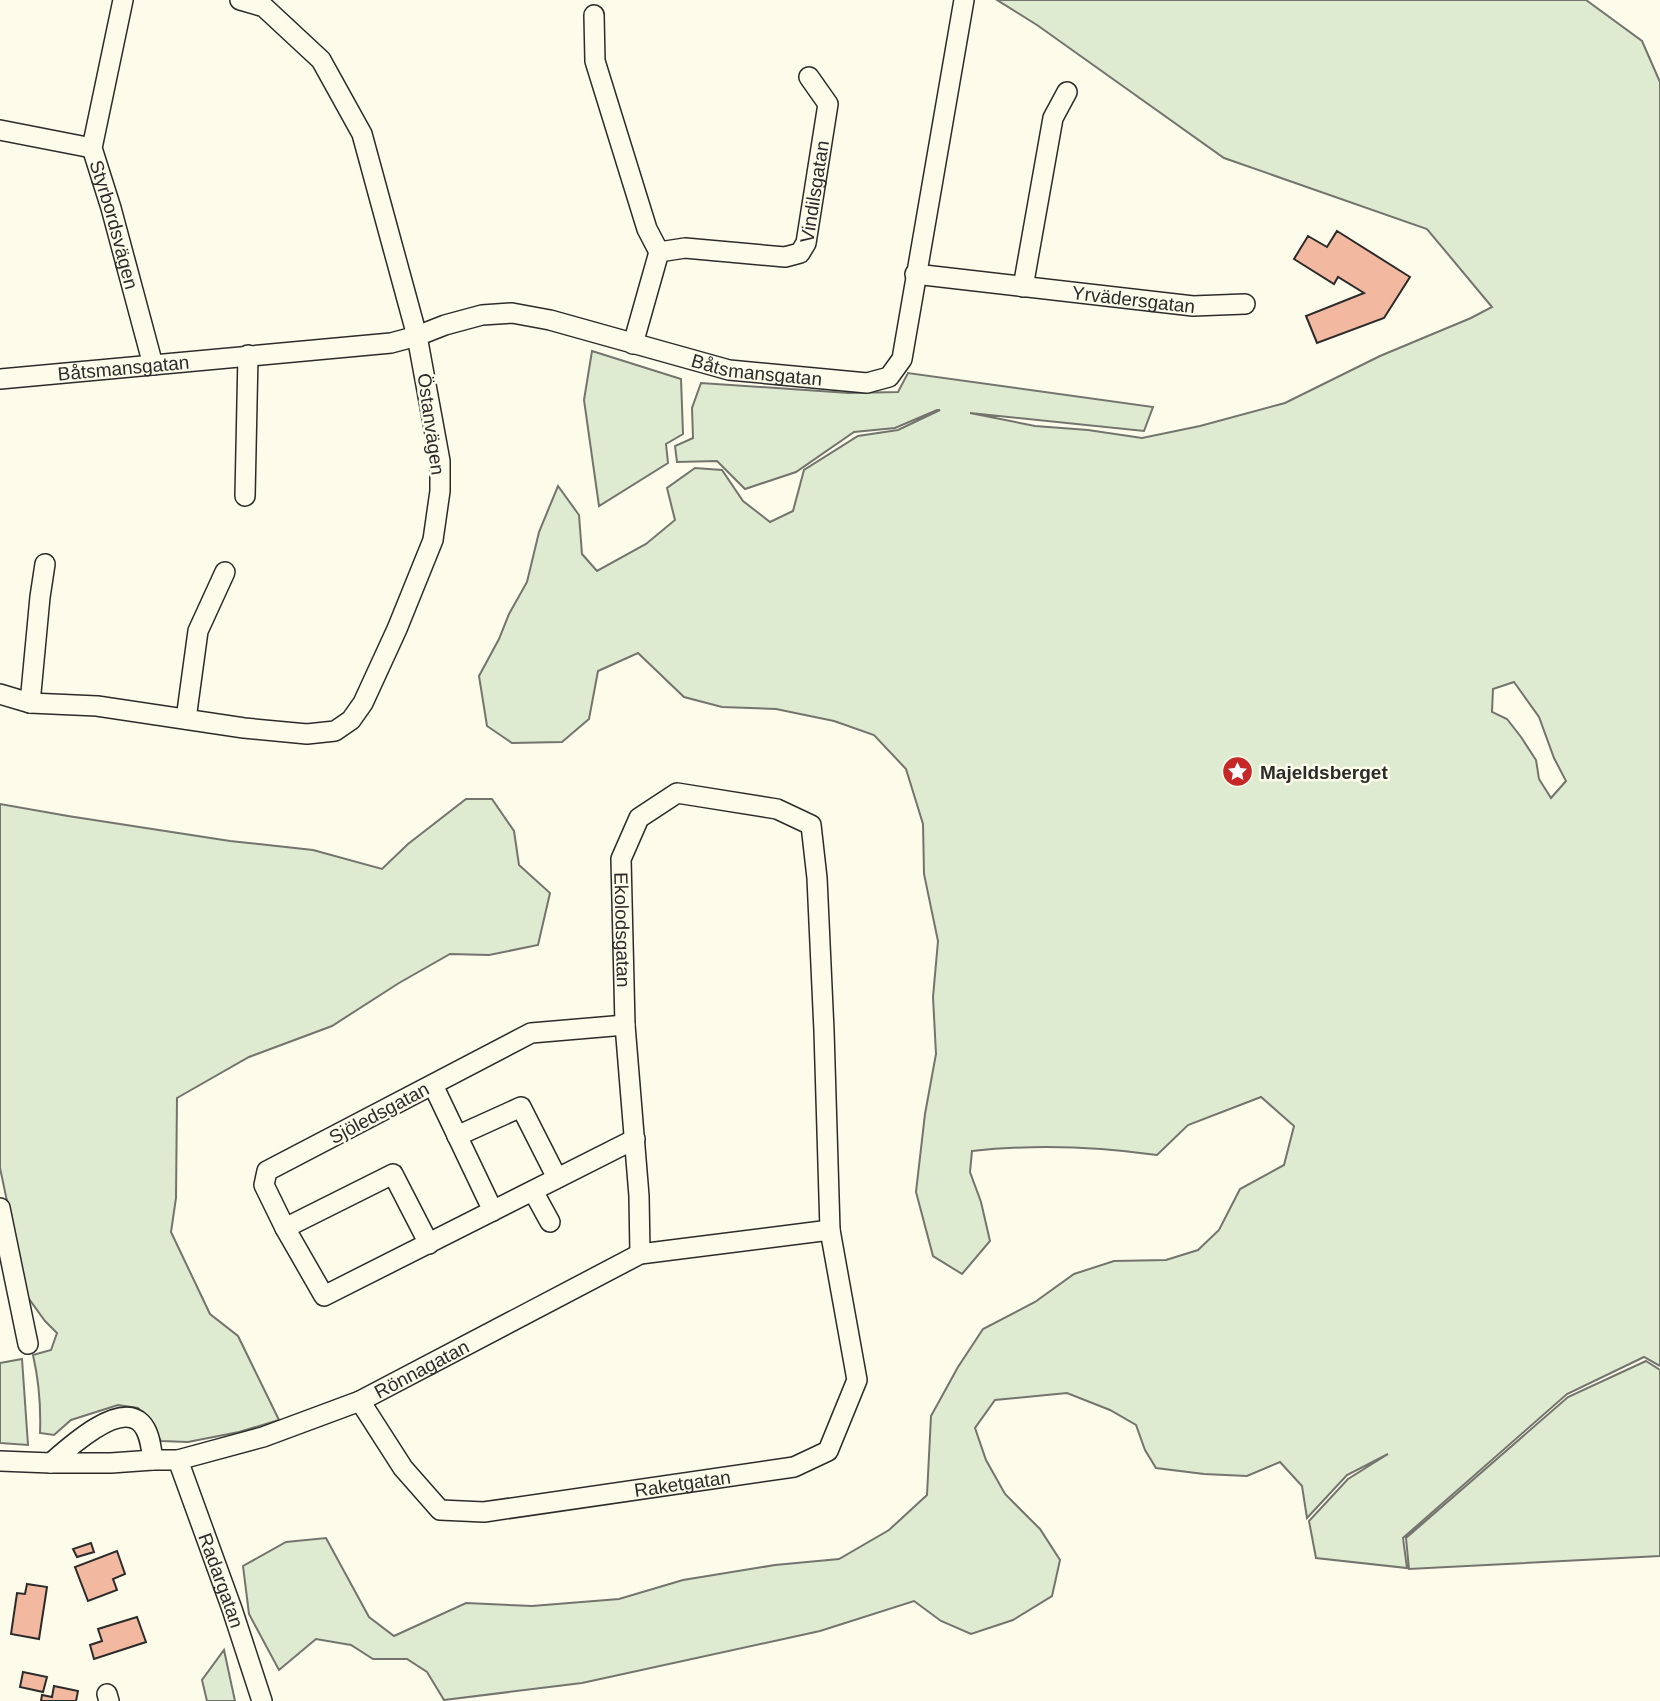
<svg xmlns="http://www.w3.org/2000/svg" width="1660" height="1701" viewBox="0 0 1660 1701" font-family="Arial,sans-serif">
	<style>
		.green { fill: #deebd1; stroke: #74746e; stroke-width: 2; fill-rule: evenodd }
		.building { fill: #f2b8a0; stroke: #2b2b2b; stroke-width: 2 }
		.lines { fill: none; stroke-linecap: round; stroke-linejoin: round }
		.minor-casing { stroke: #2b2b2b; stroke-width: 22 }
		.minor { stroke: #fdfbea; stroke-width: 19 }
		.labels { text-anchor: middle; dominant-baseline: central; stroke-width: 5; stroke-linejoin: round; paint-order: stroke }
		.street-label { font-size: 19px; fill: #2b2b2b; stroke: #fdfbea }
		.poi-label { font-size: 19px; font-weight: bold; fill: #2b2b2b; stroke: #fdfbea; text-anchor: start }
	</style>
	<rect width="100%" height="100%" fill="#fdfbea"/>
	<path class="green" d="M997 0H1586L1642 41 1660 82V1366L1644 1357 1567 1394 1403 1538 1407 1568 1316 1558 1309 1521 1348 1479 1388 1454 1347 1475 1307 1518 1302 1486 1280 1462 1247 1476 1204 1474 1156 1468 1145 1450 1136 1425 1110 1410 1067 1393 995 1400 975 1428 986 1460 1005 1494 1040 1529 1060 1560 1052 1596 1013 1620 971 1634 941 1621 914 1601 820 1631 582 1683 444 1700 427 1672 407 1659H373L351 1645 316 1639 279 1670 249 1614 243 1566 286 1542 326 1538 369 1617 394 1636 466 1603 532 1606 619 1599 683 1580 775 1565 839 1559 889 1530 927 1495 931 1416 958 1367 983 1329 1035 1302 1074 1274 1114 1261 1166 1260 1198 1250 1219 1230 1240 1189 1284 1165 1294 1126 1261 1097 1188 1125 1157 1155C1093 1146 1036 1144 972 1151L970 1172 981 1202 990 1241 962 1274 933 1256 916 1192 925 1114 936 1054 933 997 938 941 924 874 923 824 906 769 874 735 834 721 776 709 722 707 684 697 638 653 598 671 589 719 562 742 512 743 487 726 479 676 499 639 509 614 527 582 539 532 558 486 579 515 582 554 597 571 646 544 675 520 667 488 695 468 722 470 743 501 770 522 793 511 804 470 858 436 898 430 940 410H937L895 428 854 432 796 472 745 489 717 461 677 462 675 446 693 438 692 408 701 383 849 393 898 392 908 373 1153 407 1144 431 970 413 1035 426 1088 430 1142 438 1200 426 1285 403 1380 356 1471 318 1492 307 1427 229 1224 158 1037 25ZM1514 682 1539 717 1554 758 1566 781 1551 798 1539 779 1536 760 1521 737 1507 719 1492 712 1493 689Z
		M592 351 681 379 683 434 666 444 668 463 599 506 584 400Z
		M466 799H492L514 831 519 865 550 893 538 945 489 955 450 954 399 983 332 1026 249 1057 177 1098 176 1198 171 1232 210 1314 238 1336 279 1420 239 1432 188 1442 161 1441 149 1421 138 1408 118 1405 71 1420 54 1435 40 1433C41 1406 39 1381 33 1355L51 1350 57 1333 45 1321 27 1296 0 1168V804L68 816 230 841 313 850 382 869 408 844Z
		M22 1359 28 1445 0 1443V1363Z
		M1646 1361 1660 1370V1556L1409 1569 1406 1538 1568 1397Z
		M224 1650 235 1701H207L202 1680Z"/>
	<path class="building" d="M1337 231 1410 277 1384 318 1317 343 1306 316 1364 293 1338 277 1334 284 1294 259 1308 236 1327 247Z
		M91 1543 94 1552 77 1557 73 1549Z
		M117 1551 125 1574 113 1579 117 1590 88 1601 75 1567Z
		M27 1584 47 1587 39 1639 11 1634 17 1593 25 1594Z
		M137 1617 146 1642 94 1659 90 1645 102 1641 98 1629Z
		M23 1672 47 1677 43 1692 20 1687Z
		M54 1686 78 1691 76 1701H41L42 1695 52 1697Z"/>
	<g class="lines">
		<defs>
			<g id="minor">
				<path id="s1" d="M123 0 92 148 111 208 153 365"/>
				<path d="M594 15 595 61 647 229 659 252 633 344"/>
				<path d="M0 130 92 148"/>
				<path id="s2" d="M659 252 685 248 785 257 800 253 806 243 828 104 809 77"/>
				<path id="s3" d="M915 274 1193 306 1245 304"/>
				<path d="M1023 287 1053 118 1067 92"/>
				<path id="s4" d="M0 379 391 343 417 336 445 325 482 315 512 313 550 320 729 370 867 383 889 377 902 359 964 0"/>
				<path d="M245 496 248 355"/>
				<path d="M0 694 30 703 97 706 244 728 307 734 335 731 351 720 363 703 397 629 433 540 440 491V461L417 336 362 134 321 60 264 7 240 0"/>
				<path d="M30 703 40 597 45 564"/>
				<path d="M186 719 198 631 225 572"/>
				<path d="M625 1025 531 1033 267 1171 264 1185 285 1228 324 1296 635 1139"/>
				<path d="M433 1085 493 1211"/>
				<path d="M457 1136 521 1107 557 1178"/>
				<path d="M533 1191 550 1222"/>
				<path d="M0 1208 28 1344"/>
				<path d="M285 1228 393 1174 429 1244"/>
				<path id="s5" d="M360 1401 403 1468 440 1510 484 1512 794 1467 828 1451 857 1380 830 1230 824 1031 817 878 811 825 777 809 677 793 639 818 621 859 625 1025 639 1196 640 1254"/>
				<path id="s6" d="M178 1460 232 1609 262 1701"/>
				<path id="s7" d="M0 1461 51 1463H111L153 1460H178L263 1437 360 1401 640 1254 830 1230"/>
				<path d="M51 1463C68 1448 119 1401 141 1423 150 1432 151 1448 153 1460"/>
				<path d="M107 1694 109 1701"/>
			</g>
		</defs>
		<use href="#minor" class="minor-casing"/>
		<use href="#minor" class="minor"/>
	</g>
	<defs>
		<symbol id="sight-disc" viewBox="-11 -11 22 22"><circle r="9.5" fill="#c62828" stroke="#fdfbea"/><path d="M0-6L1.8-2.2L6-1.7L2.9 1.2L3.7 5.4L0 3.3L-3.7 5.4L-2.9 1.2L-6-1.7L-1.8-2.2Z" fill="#fff"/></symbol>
	</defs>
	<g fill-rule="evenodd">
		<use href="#sight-disc" x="1220" y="754" width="35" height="35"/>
	</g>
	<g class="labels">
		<g class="street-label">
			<text stroke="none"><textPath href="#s2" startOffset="206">Vindilsgatan</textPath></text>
			<text stroke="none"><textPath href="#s1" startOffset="231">Styrbordsvägen</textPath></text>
			<text stroke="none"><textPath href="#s3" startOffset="220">Yrvädersgatan</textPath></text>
			<text stroke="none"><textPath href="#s4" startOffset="124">Båtsmansgatan</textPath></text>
			<text stroke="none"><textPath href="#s4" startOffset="770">Båtsmansgatan</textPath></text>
			<text transform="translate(431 424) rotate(82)">Östanvägen</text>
			<text stroke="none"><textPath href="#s5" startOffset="1465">Ekolodsgatan</textPath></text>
			<text transform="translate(379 1113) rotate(-28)">Sjöledsgatan</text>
			<text stroke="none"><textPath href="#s7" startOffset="439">Rönnagatan</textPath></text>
			<text stroke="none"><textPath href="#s5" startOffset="380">Raketgatan</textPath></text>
			<text stroke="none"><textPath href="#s6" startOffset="128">Radargatan</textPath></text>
		</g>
		<g class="poi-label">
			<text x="1260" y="772">Majeldsberget</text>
		</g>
	</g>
</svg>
